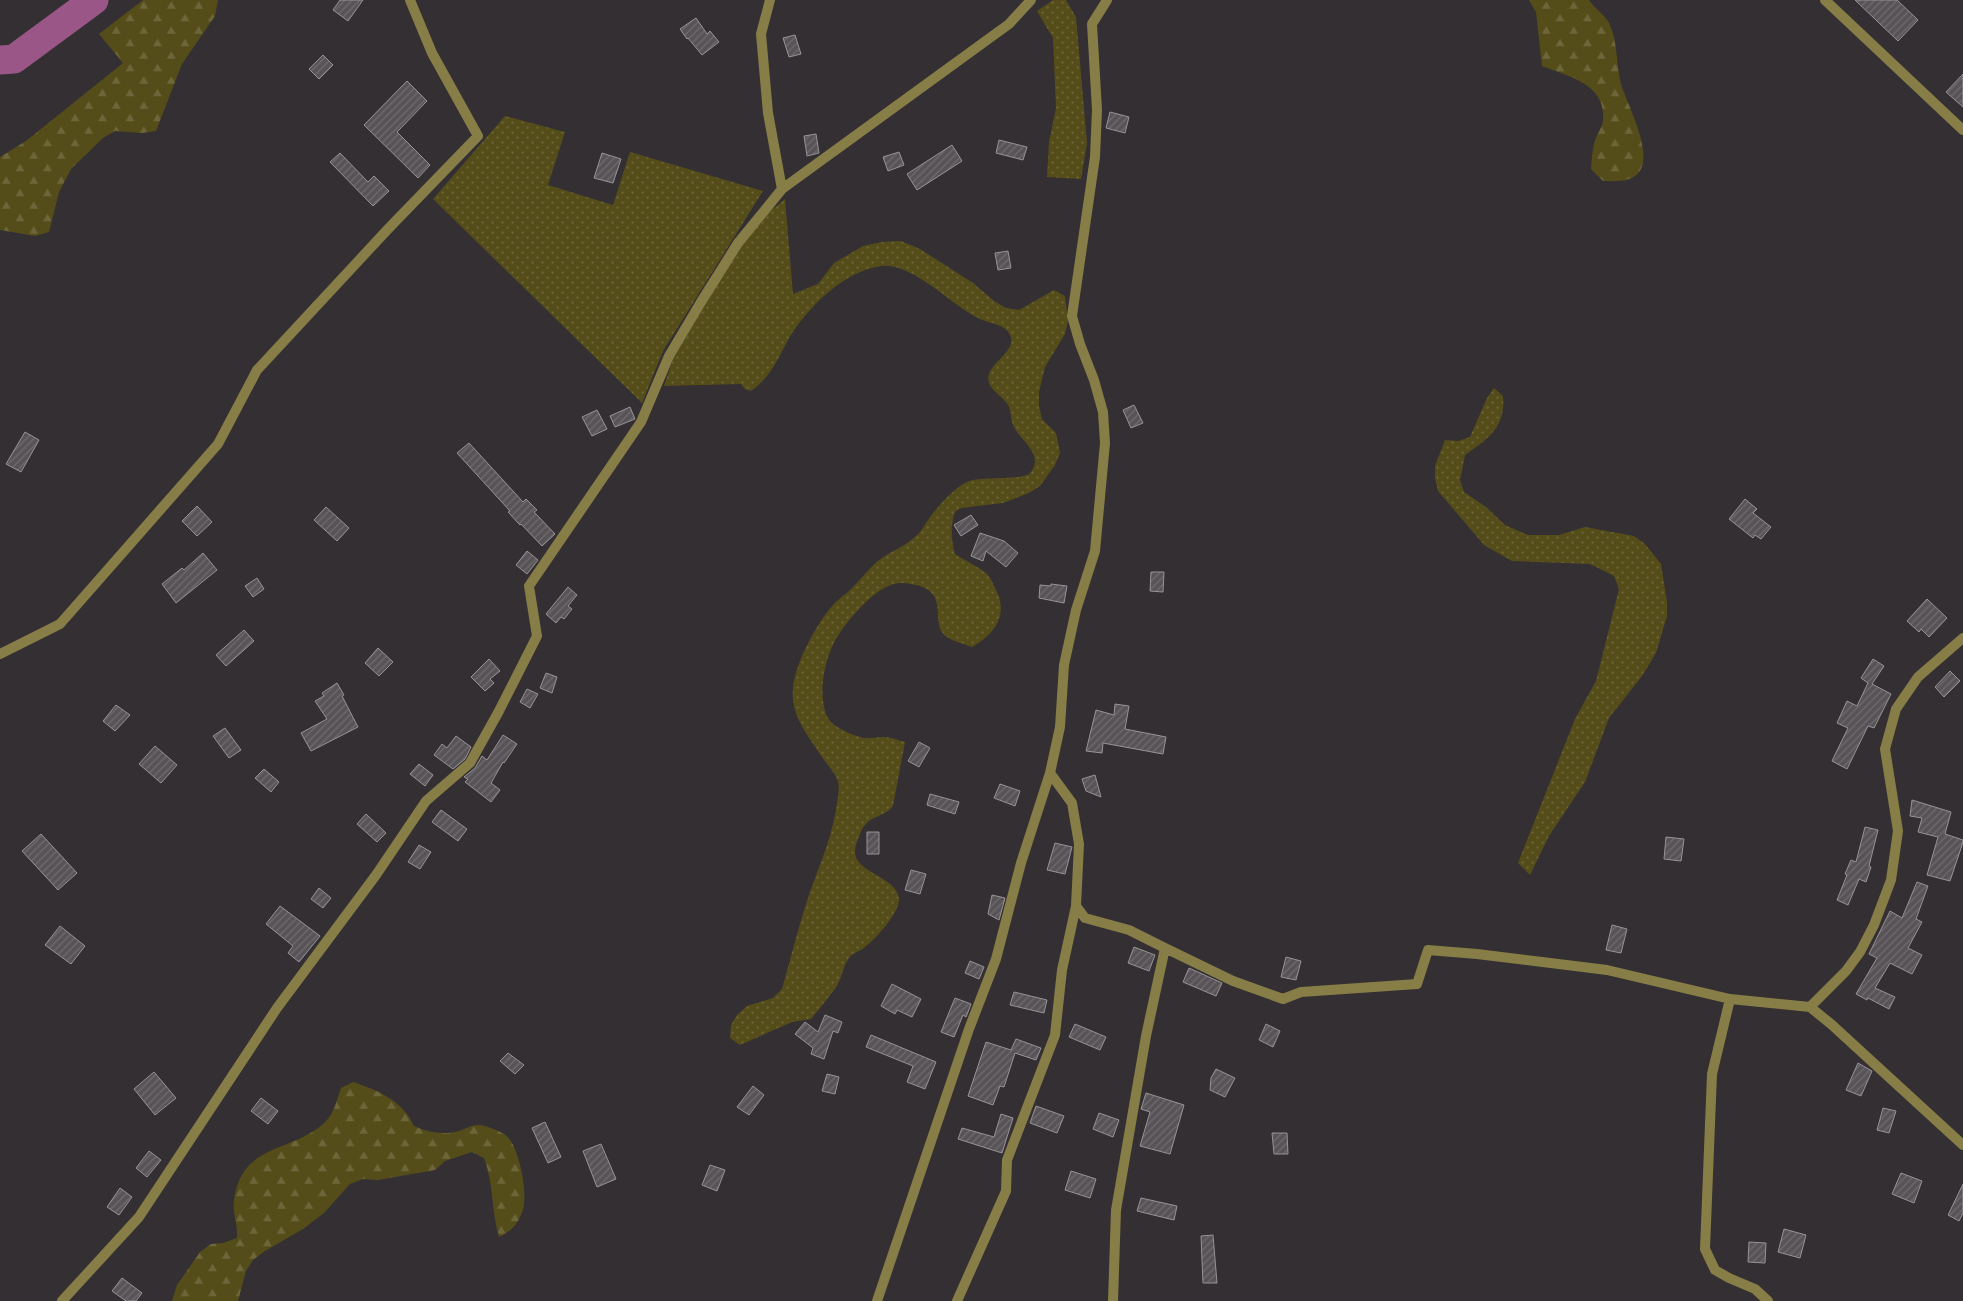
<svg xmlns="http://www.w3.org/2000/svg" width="1963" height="1301" viewBox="0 0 1963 1301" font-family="'Varela Round',sans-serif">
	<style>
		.grass { fill: url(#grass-dots) }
		.forest { fill: url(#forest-firs) }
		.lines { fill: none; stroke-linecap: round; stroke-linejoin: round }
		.river { stroke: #995686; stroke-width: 29 }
		.building { fill: url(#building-hatch); stroke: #979396 }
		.street { stroke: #877d47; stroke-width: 10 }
	</style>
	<defs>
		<pattern id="grass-dots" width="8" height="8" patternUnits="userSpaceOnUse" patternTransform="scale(1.25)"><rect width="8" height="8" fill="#554d19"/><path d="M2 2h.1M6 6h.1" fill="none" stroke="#6d663a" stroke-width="1.8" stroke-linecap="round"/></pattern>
		<pattern id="forest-firs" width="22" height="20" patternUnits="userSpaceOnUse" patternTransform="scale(1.25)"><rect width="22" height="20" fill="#554d19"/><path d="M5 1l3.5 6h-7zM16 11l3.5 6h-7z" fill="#6d663a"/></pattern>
		<pattern id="building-hatch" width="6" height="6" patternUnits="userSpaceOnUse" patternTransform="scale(1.25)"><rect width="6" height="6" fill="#575356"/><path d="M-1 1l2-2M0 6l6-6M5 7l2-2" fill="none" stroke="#6f6b6e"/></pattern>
	</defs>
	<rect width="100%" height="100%" fill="#332f32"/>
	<path class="grass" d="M1053 0H1066L1076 17 1087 143 1081 179 1047 177 1049 142 1056 108 1053 38 1037 11Z
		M505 116 565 132 548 185 613 205 630 152 763 191 663 351 642 403 433 199Z
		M785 199 793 294 818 284 834 263 863 246 882 242 901 241 920 249 973 283 994 301 1006 308 1019 310 1054 290 1065 296 1068 321 1065 334 1045 367 1039 392V406L1042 419 1056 433 1060 453 1055 465 1040 486 1029 493 1003 503 961 508 955 512C950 526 951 539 955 554 965 561 980 567 988 575 991 578 992 582 994 586 1010 613 996 633 972 647 965 644 954 642 947 637 927 623 954 591 911 584 902 582 894 583 886 587 868 596 841 627 833 645 825 661 821 683 823 700 824 709 826 718 833 724 841 730 854 736 864 738 870 739 877 737 883 737 890 737 898 740 905 742L893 806C886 816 871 816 865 825 861 829 859 837 857 842 844 873 895 873 899 898 901 911 875 940 865 947 859 952 854 952 849 958 843 966 842 977 837 986 829 997 820 1008 811 1019L792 1022 740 1045 730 1038 731 1025 737 1015 747 1006 773 998 782 989C790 961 797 932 806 904 816 872 830 845 836 810 837 801 840 790 838 781 835 773 827 764 822 757 798 722 783 704 800 661 807 643 823 614 837 601 842 596 849 592 854 586 862 578 869 568 878 561 890 551 907 546 917 535 923 530 926 522 931 516 940 504 955 487 969 481 983 476 1026 481 1031 472 1044 454 1021 441 1014 427 1010 420 1012 411 1008 405 1004 397 992 392 989 383 983 363 1021 352 1009 333 1004 324 987 323 978 318 951 305 913 263 882 266 844 270 806 309 788 340 777 360 771 377 751 391L745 389 741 384 664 386 673 359 741 243 764 216Z
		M1494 388 1503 396C1506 427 1488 439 1465 455L1460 480 1464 492 1486 507 1505 525 1528 535H1559L1585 527 1634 536 1645 544 1661 564 1667 602V616L1656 653 1642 676 1609 718 1585 782 1549 836 1530 875 1518 863 1575 719 1596 681 1619 589 1614 576 1590 564 1512 561 1484 545 1438 491 1435 478V466L1445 440 1458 441 1470 437 1487 398Z"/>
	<path class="forest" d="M143 0H218L215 16 182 64 156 131 142 133 115 131 103 138 71 169 59 192 49 232 35 236 0 230V157L26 141 123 63 99 34Z
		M1529 0H1589C1594 8 1604 14 1609 23 1618 41 1616 64 1621 84 1627 104 1654 153 1639 172 1631 183 1615 181 1603 181L1591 169C1592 159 1592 147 1596 138 1598 132 1603 126 1603 120 1606 84 1570 77 1542 66L1536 12Z
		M353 1082C378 1090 403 1101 414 1126 429 1133 444 1135 459 1131 465 1129 472 1125 478 1125 484 1125 498 1130 504 1134 519 1142 528 1194 523 1209 519 1223 512 1231 499 1237 491 1211 494 1184 484 1158L472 1152 445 1161 435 1170 378 1180 363 1179 350 1184 324 1213 303 1229 265 1251 253 1260 246 1271 238 1301H172L177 1285 200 1252 211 1244 223 1243 237 1238C238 1222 232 1213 234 1200 242 1144 288 1153 322 1125 333 1117 337 1100 341 1088Z"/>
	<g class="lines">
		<path class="river" d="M0 60 14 59 94 0"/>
	</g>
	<path class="building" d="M340 0H363L348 21 333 10Z
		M1855 0H1897L1918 20 1898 41Z
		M696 18 707 34 710 31 719 42 702 55 688 38 687 39 680 29Z
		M795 35 801 54 789 57 783 38Z
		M323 55 333 65 319 79 309 69Z
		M1963 74V107L1946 92Z
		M407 81 427 101 397 132 430 165 418 178 364 125Z
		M1110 112 1129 117 1125 133 1106 128Z
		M816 134 819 153 807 156 804 136Z
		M999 140 1027 147 1023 160 996 153Z
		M952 145 962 161 917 190 907 174Z
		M899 152 904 165 888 171 883 157Z
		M340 153 368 182 374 176 389 191 373 206 330 162Z
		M602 153 621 159 613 183 594 178Z
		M1008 251 1011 268 998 270 995 253Z
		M1134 405 1143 423 1131 428 1123 410Z
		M630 407 635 419 615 427 610 416Z
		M597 410 607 429 592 436 582 417Z
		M25 432 39 440 21 472 6 464Z
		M469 443 523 502 526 499 537 510 534 512 555 534 542 546 521 524 520 525 508 512 510 511 457 453Z
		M1745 499 1757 509 1753 513 1771 527 1761 539 1755 535 1753 538 1729 519Z
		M197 506 212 522 197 536 182 521Z
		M326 507 349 528 337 541 314 520Z
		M971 515 978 525 961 536 954 525Z
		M980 533 1004 541 1018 553 1006 567 986 551 983 561 971 556Z
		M527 551 538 560 527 574 516 565Z
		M203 553 217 570 176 603 162 584 182 568 184 570Z
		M1151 572H1164L1163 592 1150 591Z
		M257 578 264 589 253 597 245 586Z
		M1051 584 1067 586 1064 603 1039 598 1040 585 1051 586Z
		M568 587 577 595 568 606 572 609 564 619 561 617 556 623 546 614Z
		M1927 599 1947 618 1929 637 1921 629 1919 632 1907 621Z
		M244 630 254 641 226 666 216 655Z
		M378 648 393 662 379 676 365 663Z
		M489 659 500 671 490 679 494 683 485 691 471 677Z
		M1873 659 1884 666 1872 684 1891 694 1874 728 1868 726 1847 769 1832 761 1848 728 1837 723 1847 701 1857 706 1868 683 1861 678Z
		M1950 671 1960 681 1944 697 1935 687Z
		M546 673 557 677 552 693 540 688Z
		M337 683 344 695 342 696 358 727 311 751 301 733 327 719 315 701 324 696 322 693Z
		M527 689 538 694 530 708 520 702Z
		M1115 704 1129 706 1125 729 1166 737 1163 754 1103 743 1102 753 1086 751 1096 710 1114 715Z
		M116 705 130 715 115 731 103 721Z
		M225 728 241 750 229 758 213 736Z
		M503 735 517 744 504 763 503 762 491 783 500 790 491 802 465 782 468 779 464 777 475 768 482 756 487 760Z
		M456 736 471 747 465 759 453 769 434 755 442 744 447 748Z
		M919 742 930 748 919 767 908 761Z
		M155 746 177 765 161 783 139 764Z
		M419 764 433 775 425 786 410 774Z
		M264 769 279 782 271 792 255 778Z
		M1095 775 1101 797 1086 791 1082 779Z
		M1000 784 1020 791 1015 806 994 798Z
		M930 794 959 802 955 814 927 805Z
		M1912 800 1951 812 1945 834 1963 840V842L1950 881 1927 875 1938 837 1918 832 1922 818 1910 816Z
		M441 810 467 829 458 841 432 822Z
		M366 814 386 833 377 842 357 824Z
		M1865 827 1878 830 1869 866 1871 867 1866 882 1859 879 1848 905 1837 900 1847 875 1845 874 1851 860 1856 862Z
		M867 832H879V854H867Z
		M41 834 77 873 58 890 22 851Z
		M1666 837 1684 839 1681 861 1664 859Z
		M1055 843 1072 847 1065 874 1047 870Z
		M419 845 431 852 420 869 408 862Z
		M911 870 926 874 920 894 905 890Z
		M1917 882 1928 886 1916 919 1922 922 1908 948 1922 955 1912 974 1890 963 1875 988 1895 997 1889 1009 1868 998 1867 1000 1856 994 1877 958 1869 954 1890 911 1902 918Z
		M319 888 331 898 323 908 311 899Z
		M992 895 1005 898 999 920 988 914Z
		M280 906 320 936 299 962 288 953 293 946 266 924Z
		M1612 925 1627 929 1621 953 1606 950Z
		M60 926 85 946 71 964 45 945Z
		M1134 947 1155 955 1149 971 1128 963Z
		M1286 957 1301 961 1296 980 1281 977Z
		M970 961 984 967 979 979 965 973Z
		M1189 968 1222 983 1216 996 1183 982Z
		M892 984 921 999 912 1017 897 1010 895 1014 881 1006Z
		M1014 992 1047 1000 1044 1013 1010 1005Z
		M955 998 971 1004 966 1017 963 1015 954 1037 941 1032Z
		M825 1015 842 1022 838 1033 833 1031 824 1059 811 1054 813 1048 795 1034 805 1022 818 1032Z
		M1075 1024 1106 1037 1100 1050 1069 1037Z
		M1266 1024 1280 1031 1273 1047 1259 1040Z
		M871 1035 936 1062 925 1089 907 1082 913 1066 866 1047Z
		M1016 1039 1041 1048 1036 1060 1015 1053 1004 1087 1000 1086 993 1105 968 1096 986 1042 1011 1050Z
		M508 1053 524 1065 515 1074 500 1061Z
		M1858 1063 1872 1071 1861 1096 1846 1090Z
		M1216 1069 1235 1078 1225 1097 1210 1090 1211 1078Z
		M154 1072 176 1098 155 1115 134 1089Z
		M827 1074 839 1077 835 1094 822 1091Z
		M753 1086 764 1095 749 1115 737 1107Z
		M1146 1093 1184 1105 1170 1154 1140 1146 1150 1112 1141 1109Z
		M261 1098 278 1111 268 1124 251 1111Z
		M1036 1106 1064 1116 1057 1133 1030 1123Z
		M1883 1108 1896 1111 1889 1133 1877 1130Z
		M1099 1113 1119 1120 1113 1137 1093 1129Z
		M1001 1114 1013 1118 1002 1153 958 1139 962 1128 994 1137Z
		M545 1122 561 1157 548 1163 532 1128Z
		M1272 1133H1287L1288 1154H1274Z
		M601 1144 616 1179 597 1187 583 1151Z
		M149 1151 161 1160 147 1177 136 1168Z
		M710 1165 725 1170 717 1191 702 1185Z
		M1071 1171 1096 1179 1090 1198 1065 1190Z
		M1901 1173 1922 1181 1914 1203 1892 1194Z
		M1963 1184V1213L1959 1221 1948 1215Z
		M120 1188 132 1197 119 1215 107 1207Z
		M1141 1198 1177 1206 1174 1220 1137 1211Z
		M1784 1229 1806 1235 1800 1258 1778 1252Z
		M1213 1235 1217 1283H1203L1201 1236Z
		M1749 1242 1766 1243 1765 1263 1748 1262Z
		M122 1278 142 1293 136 1301H126L112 1291Z"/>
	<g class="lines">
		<path class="street" d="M770 0 761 34 768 113 782 189
			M1825 0 1963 130
			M0 654 60 624 218 444 257 370 388 229 478 136 432 53 410 0
			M1050 773 1072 803 1079 844 1076 906 1085 918 1129 930 1165 948 1146 1036 1116 1210 1113 1301
			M1165 948 1233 981 1283 999 1301 992 1417 984 1428 950 1477 954 1607 970 1730 999 1810 1007 1846 971 1860 952 1874 925 1891 880 1898 831 1885 749 1896 709 1918 677 1963 638
			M1730 999 1712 1074 1705 1249 1715 1270 1729 1278 1755 1289 1768 1301
			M1810 1007 1831 1024 1963 1145
			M62 1301 139 1217 277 1008 376 875 426 801 470 763 499 711 537 636 529 586 641 422 669 356 701 302 738 243 782 189 1009 24 1031 0
			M877 1301 969 1029 996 959 1021 863 1050 773 1060 727 1064 665 1076 610 1095 551 1105 443 1103 412 1094 380 1080 344 1072 316 1095 157 1097 110 1092 24 1107 0
			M957 1301 1006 1191 1007 1160 1055 1035 1062 970 1076 906"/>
	</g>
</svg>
